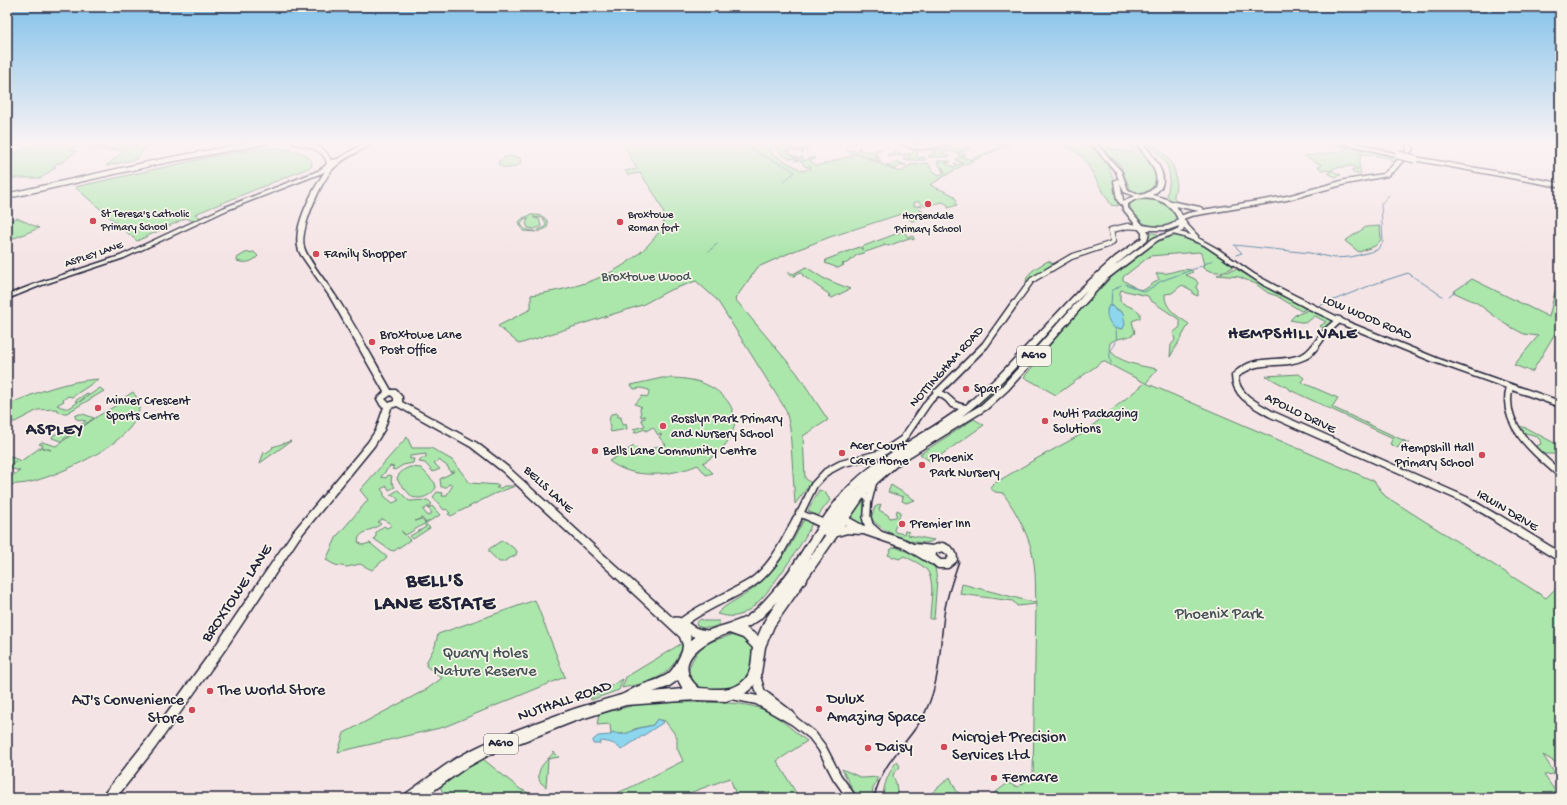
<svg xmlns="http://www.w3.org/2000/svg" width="1567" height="805" viewBox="0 0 1567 805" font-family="'Gochi Hand',sans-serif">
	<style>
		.green { fill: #abe6ab; stroke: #668473; fill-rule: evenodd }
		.water { fill: #8dd7ee; stroke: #628fa6 }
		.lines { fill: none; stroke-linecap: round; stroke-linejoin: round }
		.stream { stroke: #628fa6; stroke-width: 1 }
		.minor-far2-casing { stroke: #22223b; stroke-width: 7 }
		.minor-far1-casing { stroke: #22223b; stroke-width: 9 }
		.minor-casing { stroke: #22223b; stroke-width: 11 }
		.major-casing { stroke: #22223b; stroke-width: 3 }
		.highway-casing { stroke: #22223b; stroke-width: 3 }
		.minor-far2 { stroke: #f7f3e8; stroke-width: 4.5 }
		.minor-far1 { stroke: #f7f3e8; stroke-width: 6 }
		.minor { stroke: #f7f3e8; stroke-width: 8 }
		.major { fill: #f7f3e8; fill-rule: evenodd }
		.highway { fill: #f7f3e8; fill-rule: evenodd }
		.tram { stroke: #22223b; stroke-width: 1.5 }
		.highway-bridge-casing { stroke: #22223b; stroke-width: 10; stroke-linecap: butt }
		.highway-bridge { stroke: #f7f3e8; stroke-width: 7 }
		.poi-dot { fill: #d1495b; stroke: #f7f3e8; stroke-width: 1.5 }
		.labels { text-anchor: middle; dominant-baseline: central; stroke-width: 3.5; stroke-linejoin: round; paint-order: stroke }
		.far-poi-label { font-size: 11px; fill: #22223b; stroke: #f7f3e8; text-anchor: start }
		.far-street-label { font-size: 11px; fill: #22223b; stroke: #f7f3e8 }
		.shield { fill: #f7f3e8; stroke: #62616f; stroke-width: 1 }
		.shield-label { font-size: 12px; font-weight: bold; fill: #22223b }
		.poi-label { font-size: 13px; fill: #22223b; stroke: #f7f3e8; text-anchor: start }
		.park-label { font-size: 13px; fill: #445357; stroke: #f7f3e8 }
		.street-label { font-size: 13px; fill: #22223b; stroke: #f7f3e8 }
		.near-street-label { font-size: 16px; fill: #22223b; stroke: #f7f3e8 }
		.near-park-label { font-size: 16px; fill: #445357; stroke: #f7f3e8 }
		.near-poi-label { font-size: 16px; fill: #22223b; stroke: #f7f3e8; text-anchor: start }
		.district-label { font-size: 17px; font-weight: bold; letter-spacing: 1px; fill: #22223b; stroke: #f7f3e8 }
		.near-district-label { font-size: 20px; font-weight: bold; letter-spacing: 1px; fill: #22223b; stroke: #f7f3e8 }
	</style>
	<rect width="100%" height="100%" fill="#f5e4e6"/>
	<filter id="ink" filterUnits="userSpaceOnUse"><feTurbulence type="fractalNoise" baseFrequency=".025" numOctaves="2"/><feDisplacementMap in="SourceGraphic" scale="8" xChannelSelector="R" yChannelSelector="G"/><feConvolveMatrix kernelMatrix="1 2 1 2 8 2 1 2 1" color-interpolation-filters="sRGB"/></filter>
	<g filter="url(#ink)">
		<path class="green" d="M42 142H80L70 150 77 151 61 163H57L53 167H56L41 178H13L7 183V156Z
			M105 142H135V146L140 144 137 145 136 142H142L141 144 149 142 137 159 106 166 125 150H90V147L112 148 120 146 118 145 120 144H103Z
			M622 142H774L768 144 771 146 769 149 774 155 803 171 811 168 810 166 806 167 803 165 804 164 799 160 794 161 802 157 803 158V161L814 157 815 159 810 160 817 166 857 154 851 153 846 150H855L854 151 856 152 859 147H861L858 150 874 152 876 149 882 150H878L875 156 880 157 877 158 881 161H879L859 154 894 170 886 165 892 164 896 161 907 166 902 164 894 170C903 174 904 169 911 165L910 164 914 165 928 163 932 170 939 175 944 173 943 171H945L941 170 944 168H941L937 161H950L951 162 945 163 954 167 956 165 954 163 958 165 963 163 957 161 956 159 963 157 972 160 971 159 999 148 998 147 1000 145 997 144 1003 145 1004 143 991 142 1011 144 963 165 930 185 953 195 957 201 955 202 957 205 948 208V205L943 202 925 206C921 205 920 199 914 203V206H922L918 207 927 216 921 217 922 219 912 221 901 214 830 237 794 251 758 267 735 299 797 373 828 420 803 436 805 478 811 483 795 504 790 428 786 410 717 300 696 281 668 291 642 305 519 344 498 326 531 309V295C574 289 618 277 649 244 655 237 664 228 664 218 664 205 647 184 640 173L628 175 625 171 637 169Z
			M1061 142H1087C1111 164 1114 174 1118 206L1111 205 1083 157Z
			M1094 142H1098L1112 149 1132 153 1133 151 1128 142H1134C1146 156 1162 171 1153 191L1142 194 1131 191 1120 165Z
			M1147 142H1152C1170 159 1181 170 1174 195V198L1176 200 1171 201 1167 195C1174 165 1166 163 1147 142Z
			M1328 142 1399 158 1394 162 1391 161 1389 158 1358 153 1361 155 1359 164 1361 174H1355L1351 171H1353L1352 169H1358L1354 166 1334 168 1332 169 1333 171 1341 175 1335 177 1328 173 1332 171 1322 170 1318 167 1322 165 1304 156 1341 152 1348 148 1326 143Z
			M950 143H952L947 145 963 150 965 147 970 149 964 152 959 151 960 154 966 155 960 157 958 155 959 154 950 151 941 154 950 156 947 157H929V155L935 154 932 152 936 151 931 148 933 147 943 150 947 148 944 146 945 145H943Z
			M788 144 798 150 804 149 808 153H807V152L805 150 802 151 803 153 802 154 800 151H795L792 149 785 151 790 152 789 154H791L793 156H796L794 158 798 157 792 159C782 156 781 154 775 148L786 146 785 145Z
			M276 148C289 149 305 150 312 162L311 167 195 214 201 218 193 221 186 218 137 241 75 187 206 158 255 149Z
			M893 151H898L900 155 913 153V151H916L918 153 917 155 918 158 924 157 926 160H903L904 158H910L909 155 888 156V154H895V151Z
			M513 156 520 158 521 163C515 168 504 171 498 164L499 161 505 157Z
			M1152 198C1164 202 1176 207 1177 221 1164 236 1129 223 1130 203L1138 199Z
			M531 215C539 215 545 215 548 223L547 228 538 232V230L545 227 546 223 543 218 533 217 534 218 539 219 541 226 535 229 528 228 526 223 529 218 524 219 521 223C523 231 528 230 535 231L536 232 523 231 519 222 523 218Z
			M17 218 39 228 7 241V221Z
			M1380 226 1381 240 1375 246 1359 252 1345 241 1366 227Z
			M901 232H904L908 237 913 236 914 240 909 238 888 246 883 243 886 245 857 255 847 263 842 264 844 265 838 268 825 263 827 261H825L828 259 859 247 863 250 861 247Z
			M1148 232 1162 235 1150 240 1128 256 1104 276 989 401 858 490H855L958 417 1101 276 1148 240 1150 237Z
			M1173 236C1194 235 1216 255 1233 266L1232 268C1221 273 1213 274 1202 267L1204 265 1201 253 1198 252 1150 256 1123 277V280L1137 289 1144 290 1158 280 1159 279 1156 274C1160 272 1164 274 1168 273 1177 271 1182 268 1191 270L1193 272 1186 275 1195 279 1198 283 1196 287 1198 291V296L1193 294V291L1182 285 1172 293 1165 294C1164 309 1179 317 1189 324L1170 357 1171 345 1175 340 1173 333 1180 327V322L1177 318 1150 300 1148 296 1121 290 1120 293V301C1127 307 1135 307 1140 313V318L1132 321 1135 333C1128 339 1117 337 1110 343 1105 361 1146 367 1158 369L1146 383 1374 481 1385 496 1546 598 1560 584V765L1543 755 1555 774 1544 775 1560 798H1018L1015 795 1011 798H988L1008 783 1018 787 1033 776 1036 604 1017 606 1013 601 960 594 962 584 1036 603C1035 590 1036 576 1034 563 1031 538 1017 513 1003 493L995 492 990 488 995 483 1034 460 1082 434 1145 383 1103 361 1056 395 1024 377C1055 339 1126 247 1173 236ZM1111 305 1123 313 1122 329 1117 328 1107 309Z
			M254 252 258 256C253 262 245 264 237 261V258L245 253Z
			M1048 261 1054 264 1031 279 1026 285C1025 272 1038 267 1048 261Z
			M806 267 823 278 850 289 832 298 828 296 830 295 802 275 803 274 800 272 792 277 788 274 789 272 793 274Z
			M1236 269 1306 309 1301 311 1277 296 1268 293 1256 284 1239 277 1217 275Z
			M1472 279 1549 317 1557 283 1560 280V325L1532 372 1514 365 1538 336 1524 334 1505 324 1477 303 1453 292Z
			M1309 310 1330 320 1332 323 1325 329 1320 326 1326 322 1315 316 1306 323 1290 320 1295 315Z
			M1299 374 1304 378 1301 382 1338 398 1332 407 1409 443 1402 441 1398 448 1390 444 1393 438 1290 390V389L1266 376Z
			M662 378C673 378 684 378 696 381 726 389 748 417 725 445 719 453 711 458 703 463L713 473 706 475 698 465C671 476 633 480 609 461L634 446 638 450 642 448 645 452 658 446 659 447 666 445 659 437 662 435 660 434 658 435 653 427 646 431 645 429 634 433 636 431 633 429 645 426 641 419 645 418V416L641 417 640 408 642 407 635 404 642 396 648 397 649 390 641 388 634 389 631 385Z
			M99 379 72 397 68 396 63 400 64 401 57 405C69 411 69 408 78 402L75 401 87 393 89 394 79 402 100 388 104 391 67 413H61L56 409 38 410 15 422 10 421 8 418 9 411 7 410V405C37 392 66 381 99 379Z
			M133 392C135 395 138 399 139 402 145 439 59 475 31 482 24 484 15 484 7 485V479L20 471 9 468 16 461 10 465 7 463V458L9 456 21 461 41 447 51 450 42 447 43 445 39 444 42 442 56 446 98 416 115 406 119 401Z
			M618 413V417H621L622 425 626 424 627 429 611 432C609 425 608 421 611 414Z
			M79 414H83L94 418 61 441 52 438 53 435 61 432 68 434 86 421 76 419 75 416Z
			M974 419 984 425 931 462 920 454Z
			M1515 425 1526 428 1560 446V454H1543L1534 447 1541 444C1540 433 1527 435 1520 431 1518 429 1517 427 1515 425Z
			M407 437 412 448H431L452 460 470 483 499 485 496 488H501L504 486H515L494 494 451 516 448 514 450 513 446 509 444 510 433 497 437 492 443 493 442 496H446L453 485 449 484 447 487H441L440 479 455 471 450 472 448 467 439 460 434 463 440 469 433 472 425 463 419 462 422 458 426 457V454L410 456V459H414L413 463 403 465 395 470 392 469 394 467 390 466 381 477 386 478 388 475 392 476 391 481 395 487 389 490 387 486 381 489 384 493V496L393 503 399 500 393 495 391 496 390 495 398 490 409 501 428 500 432 504 423 510 428 516 432 513 428 508 432 506 440 515 426 523 422 518 415 521 421 519 430 528 413 539 410 536 426 527 424 524 406 535 401 531 410 540 394 551 390 550 374 539 376 536V532L384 526 387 528 392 525 383 519 378 522 381 524C373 530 365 530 359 537L358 542 363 545 370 543 387 557 372 570 360 564 347 567 335 565 326 560 337 536 368 500 360 490Z
			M291 441 260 463 264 452 266 453 273 448 272 447Z
			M410 467 421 468 435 483 436 488C430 496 422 500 412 497L398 481 397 478C400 472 404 469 410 467Z
			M891 485 915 500 906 503 902 501 903 497 888 492Z
			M819 490 825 492 830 500 818 516 808 511Z
			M862 496 866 500 867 508 863 518 869 531 847 518Z
			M881 504 879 510 888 515 890 518 896 517 897 510 901 512 894 530 895 532 904 534 905 531 909 532 908 535 934 540C922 550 879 531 871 518L875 507Z
			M806 520 812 522C810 534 771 589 761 599 755 605 749 611 742 614 734 618 725 616 717 614 726 603 742 598 753 589 778 569 789 549 803 521Z
			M501 541 506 542 517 551 516 555 503 562H499L489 552V549Z
			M895 547 919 556 932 565 935 568 937 579 934 619H930C930 604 936 581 926 569 920 563 911 560 904 556L899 559 888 555 891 549Z
			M535 600 565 677 444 727 338 752 344 733 427 689 442 678 426 666 427 661 435 646 438 634Z
			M701 619 705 621H719L720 623C715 629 704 629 697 626L696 623Z
			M732 635C742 636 747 640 753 647 752 658 752 675 744 683 735 690 705 692 696 685 692 683 689 677 688 672 696 645 708 642 732 635Z
			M684 642C683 648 679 654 676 660 663 681 645 683 622 688L626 677Z
			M623 679 619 690 591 700 590 698Z
			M672 702C698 703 739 700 762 709 778 715 793 731 807 741L777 761 799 798H737L730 778 676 798H605L629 788 683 761 677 748V737L665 721 657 719 653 725 634 729 629 733 611 735 610 724 597 725 599 714 639 704Z
			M554 752 559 757 548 759 546 787 540 782C535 768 546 762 554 752Z
			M483 759 520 789 540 798H446L440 787 457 774Z
			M897 761 900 767 894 773 893 776 896 783 898 798H883C883 785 889 772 897 761Z
			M842 769 862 778 878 777 873 788 872 798H857Z
			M950 777 956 790 963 798H958L956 796 953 798H926Z"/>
		<path class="water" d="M1109 305 1123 313 1125 324 1123 329 1117 328 1116 330C1109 322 1104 316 1109 305Z
			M657 719 664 722 621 750C616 743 609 742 601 741L600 744H593V740L598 736 611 735 612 732C626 737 625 733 637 729 642 727 647 727 653 725Z"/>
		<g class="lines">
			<path class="stream" d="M744 142C758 158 779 160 795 172L783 182
				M1384 200 1389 195
				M709 251 717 244
				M1236 255 1242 253 1234 245 1310 253 1334 258 1351 257 1370 252 1377 250 1383 242 1381 203 1385 201
				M1199 267 1213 260
				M1125 284 1145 292 1161 281 1197 268
				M1449 296 1454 292
				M1111 305 1112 291 1121 285
				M1319 306 1374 284 1408 273 1442 296
				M1111 363C1107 347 1114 351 1116 341 1117 337 1116 333 1116 330"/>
			<defs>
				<path id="minor-far2" d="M295 142C309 144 324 147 329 162
					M903 142C917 151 932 146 947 142
					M7 196 158 162 265 142
					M1014 305 1032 280 1071 257 1110 244 1113 241 1111 230 1128 226 1141 227"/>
				<path id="minor-far1" d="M1339 320C1335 324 1329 328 1325 333 1319 340 1314 351 1305 356 1280 368 1258 354 1235 376 1235 396 1256 405 1271 414L1466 500 1500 520
					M1510 387C1499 423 1535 453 1560 474
					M834 511 844 520
					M799 513 815 520
					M797 520 814 485 826 472 841 464 882 453 903 439 929 401 985 345 1014 304
					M834 520 854 494 861 493 868 498
					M867 520 868 503 873 483"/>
				<path id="minor" d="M813 519 828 526
					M843 519 861 529 905 544 932 560
					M867 519 869 526 878 534
					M1498 519 1560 557
					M826 531 835 519
					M833 533 847 529 861 530
					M942 547C948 549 953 552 953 559L947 564H939L931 557 933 550Z
					M914 548 933 550
					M680 624C701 607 727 598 750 584 773 569 785 543 797 519
					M755 673 761 693 790 715 794 721 812 735 822 748 837 777 852 798
					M732 695 757 700 794 721"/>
				<path id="major" d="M366 142H373C361 152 346 156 335 167 322 178 299 231 304 247 307 259 328 284 335 295 356 326 373 359 391 390H396L402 397V402L477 443 508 467 673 618C681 615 689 625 696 628 701 630 707 630 712 632L713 635 712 638C705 641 696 638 690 635 692 643 694 649 691 656L687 658 683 656 682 653 683 645 680 637 502 471 471 447 397 406 391 408 384 430 374 446 299 538 224 651 155 748 116 798H102L104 794 147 740 216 645 293 532 368 442 376 430 384 407 381 406 377 399 384 392 330 297 301 255C288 233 313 190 325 171L322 173 227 210 124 258 42 285 7 299V295L38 283 120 256 223 208 318 171 325 166 329 160 338 159ZM391 395 394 398V401L389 403 385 399Z
					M1090 142H1095L1121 171 1128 190 1144 196V198H1140L1124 192 1120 183 1123 200 1128 206 1127 207H1123L1117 200 1114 181 1117 179 1119 180 1116 172Z
					M1406 142H1411L1413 149 1396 169 1387 176 1346 184 1287 200 1191 216 1180 220 1177 218 1178 217 1188 213 1199 211 1170 205 1167 203 1170 201 1200 207 1202 208V210L1287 196 1345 180 1383 174 1392 166 1407 149Z
					M1183 221 1185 222 1198 236V238L1218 249 1254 274 1278 287 1348 322 1439 359 1560 401V407L1434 362 1343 325 1305 307 1265 286 1204 245 1184 237 1173 234V232L1175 231 1191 235 1180 223Z"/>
				<path id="highway" d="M1135 142H1142C1153 156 1177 183 1152 195 1173 199 1177 205 1186 223L1183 231 1158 240 1107 279 1008 390 987 409 901 462 878 482 865 496 774 626 765 647 761 673 753 687 743 695 726 701 696 700 626 705 575 721 491 754 464 769 423 798H405L407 793C423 782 439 769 455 759 491 738 535 723 574 709 589 704 605 700 621 695 627 693 633 688 639 686 649 682 660 680 668 674 680 664 679 648 694 638 709 627 729 626 746 617 756 611 765 600 773 591 802 559 818 518 848 487 880 454 923 436 959 409L951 407 946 401 933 392 934 390C943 388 950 397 956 402 959 404 963 404 966 405L999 375 1082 287 1115 257 1142 238V233L1123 209 1122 204C1128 196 1135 197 1144 194 1172 184 1146 156 1135 142ZM1136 199C1155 197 1170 201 1178 219 1169 230 1155 227 1143 225L1128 208V204ZM1179 226 1178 229 1154 238 1114 266 1147 240 1149 233 1147 230H1168ZM1087 291 1002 386 981 405 962 416C1010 380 1045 332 1087 291ZM862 485 857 490 808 560C824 534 839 507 862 485ZM777 602 765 620 758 636 746 628 759 620ZM729 633 743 638 753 648C752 656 752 666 749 673 740 693 717 689 699 688 669 662 704 641 729 633ZM678 680 683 689 653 692 668 687Z
					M1340 142H1353L1401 155 1398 157Z
					M1415 157 1560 183V187L1413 160 1412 159Z"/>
			</defs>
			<use href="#minor-far2" class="minor-far2-casing"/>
			<use href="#minor-far1" class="minor-far1-casing"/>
			<use href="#minor" class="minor-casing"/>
			<use href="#major" class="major-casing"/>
			<use href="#highway" class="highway-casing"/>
			<use href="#minor-far2" class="minor-far2"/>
			<use href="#minor-far1" class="minor-far1"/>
			<use href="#minor" class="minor"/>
			<use href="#major" class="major"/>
			<use href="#highway" class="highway"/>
			<path class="tram" d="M874 798C883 755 917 739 930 701 941 672 940 639 945 608 948 592 954 576 959 561"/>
			<defs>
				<path id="highway-bridge" d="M1398 155 1415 159"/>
			</defs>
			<use href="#highway-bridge" class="highway-bridge-casing"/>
			<use href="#highway-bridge" class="highway-bridge"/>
		</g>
	</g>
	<linearGradient id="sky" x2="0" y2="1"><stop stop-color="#83c2ea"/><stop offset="0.56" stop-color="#faf3f4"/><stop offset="1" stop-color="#faf3f4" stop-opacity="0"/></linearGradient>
	<rect width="1567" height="255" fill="url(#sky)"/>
	<g class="poi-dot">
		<circle cx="928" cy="204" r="4"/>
		<circle cx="93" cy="221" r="4"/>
		<circle cx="620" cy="222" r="4"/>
		<circle cx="316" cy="254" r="4"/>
		<circle cx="372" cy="342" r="4"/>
		<circle cx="966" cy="389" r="4"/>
		<circle cx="98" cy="408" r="4"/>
		<circle cx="1045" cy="421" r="4"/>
		<circle cx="663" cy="426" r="4"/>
		<circle cx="595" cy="451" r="4"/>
		<circle cx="842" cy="453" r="4"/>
		<circle cx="1482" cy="455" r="4"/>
		<circle cx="922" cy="465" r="4"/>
		<circle cx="902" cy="524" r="4"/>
		<circle cx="210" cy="691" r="4"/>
		<circle cx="819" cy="709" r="4"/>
		<circle cx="192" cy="710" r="4"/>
		<circle cx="944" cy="747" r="4"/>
		<circle cx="868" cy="748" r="4"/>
		<circle cx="994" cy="778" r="4"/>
	</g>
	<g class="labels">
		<g class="far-poi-label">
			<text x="101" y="215">St Teresa's Catholic<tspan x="101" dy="13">Primary School</tspan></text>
			<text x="628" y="216">Broxtowe<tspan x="628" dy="13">Roman fort</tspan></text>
			<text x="928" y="217" text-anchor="middle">Horsendale<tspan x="928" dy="13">Primary School</tspan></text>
		</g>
		<g class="far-street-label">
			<text transform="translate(94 255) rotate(-19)">ASPLEY LANE</text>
		</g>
		<g class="shield">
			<rect x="1017" y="346" width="34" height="20" rx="3"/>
			<rect x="484" y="734" width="34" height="20" rx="3"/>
		</g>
		<g class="shield-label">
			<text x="1034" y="356">A610</text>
			<text x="501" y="744">A610</text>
		</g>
		<g class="poi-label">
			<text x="324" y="254">Family Shopper</text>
			<text x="380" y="335">Broxtowe Lane<tspan x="380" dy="15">Post Office</tspan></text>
			<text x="974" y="389">Spar</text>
			<text x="106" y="401">Minver Crescent<tspan x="106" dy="15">Sports Centre</tspan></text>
			<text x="1053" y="414">Multi Packaging<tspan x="1053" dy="15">Solutions</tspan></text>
			<text x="671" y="419">Rosslyn Park Primary<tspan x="671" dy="15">and Nursery School</tspan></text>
			<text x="850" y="446">Acer Court<tspan x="850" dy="15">Care Home</tspan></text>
			<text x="1474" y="448" text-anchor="end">Hempshill Hall<tspan x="1474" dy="15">Primary School</tspan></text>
			<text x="603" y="451">Bells Lane Community Centre</text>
			<text x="930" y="458">Phoenix<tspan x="930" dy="15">Park Nursery</tspan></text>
			<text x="910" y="524">Premier Inn</text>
		</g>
		<g class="park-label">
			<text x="646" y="277">Broxtowe Wood</text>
		</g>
		<g class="street-label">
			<text transform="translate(1367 318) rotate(23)">LOW WOOD ROAD</text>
			<text transform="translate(947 367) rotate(-48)">NOTTINGHAM ROAD</text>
			<text transform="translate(1300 414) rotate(26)">APOLLO DRIVE</text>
			<text transform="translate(548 490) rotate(43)">BELLS LANE</text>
			<text transform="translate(1507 511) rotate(31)">IRWIN DRIVE</text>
		</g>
		<g class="near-street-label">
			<text transform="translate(238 594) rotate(-56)">BROXTOWE LANE</text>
			<text transform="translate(565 702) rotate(-19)">NUTHALL ROAD</text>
		</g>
		<g class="near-park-label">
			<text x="1219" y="615">Phoenix Park</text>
			<text x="485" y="654">Quarry Holes<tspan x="485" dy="18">Nature Reserve</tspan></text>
		</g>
		<g class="near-poi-label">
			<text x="218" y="691">The World Store</text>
			<text x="827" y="700">Dulux<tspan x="827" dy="18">Amazing Space</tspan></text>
			<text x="184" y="701" text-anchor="end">AJ's Convenience<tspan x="184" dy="18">Store</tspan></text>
			<text x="952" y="738">Microjet Precision<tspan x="952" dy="18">Services Ltd</tspan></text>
			<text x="876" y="748">Daisy</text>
			<text x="1002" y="778">Femcare</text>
		</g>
		<g class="district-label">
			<text x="1293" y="335">HEMPSHILL VALE</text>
			<text x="55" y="431">ASPLEY</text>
		</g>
		<g class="near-district-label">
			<text x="435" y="582">BELL'S<tspan x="435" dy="23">LANE ESTATE</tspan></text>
		</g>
	</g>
	<rect width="1567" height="805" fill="none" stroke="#f7f3e8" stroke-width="24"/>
	<rect x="12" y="12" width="1543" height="781" fill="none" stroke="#22223b" stroke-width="1.5" filter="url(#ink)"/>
</svg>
